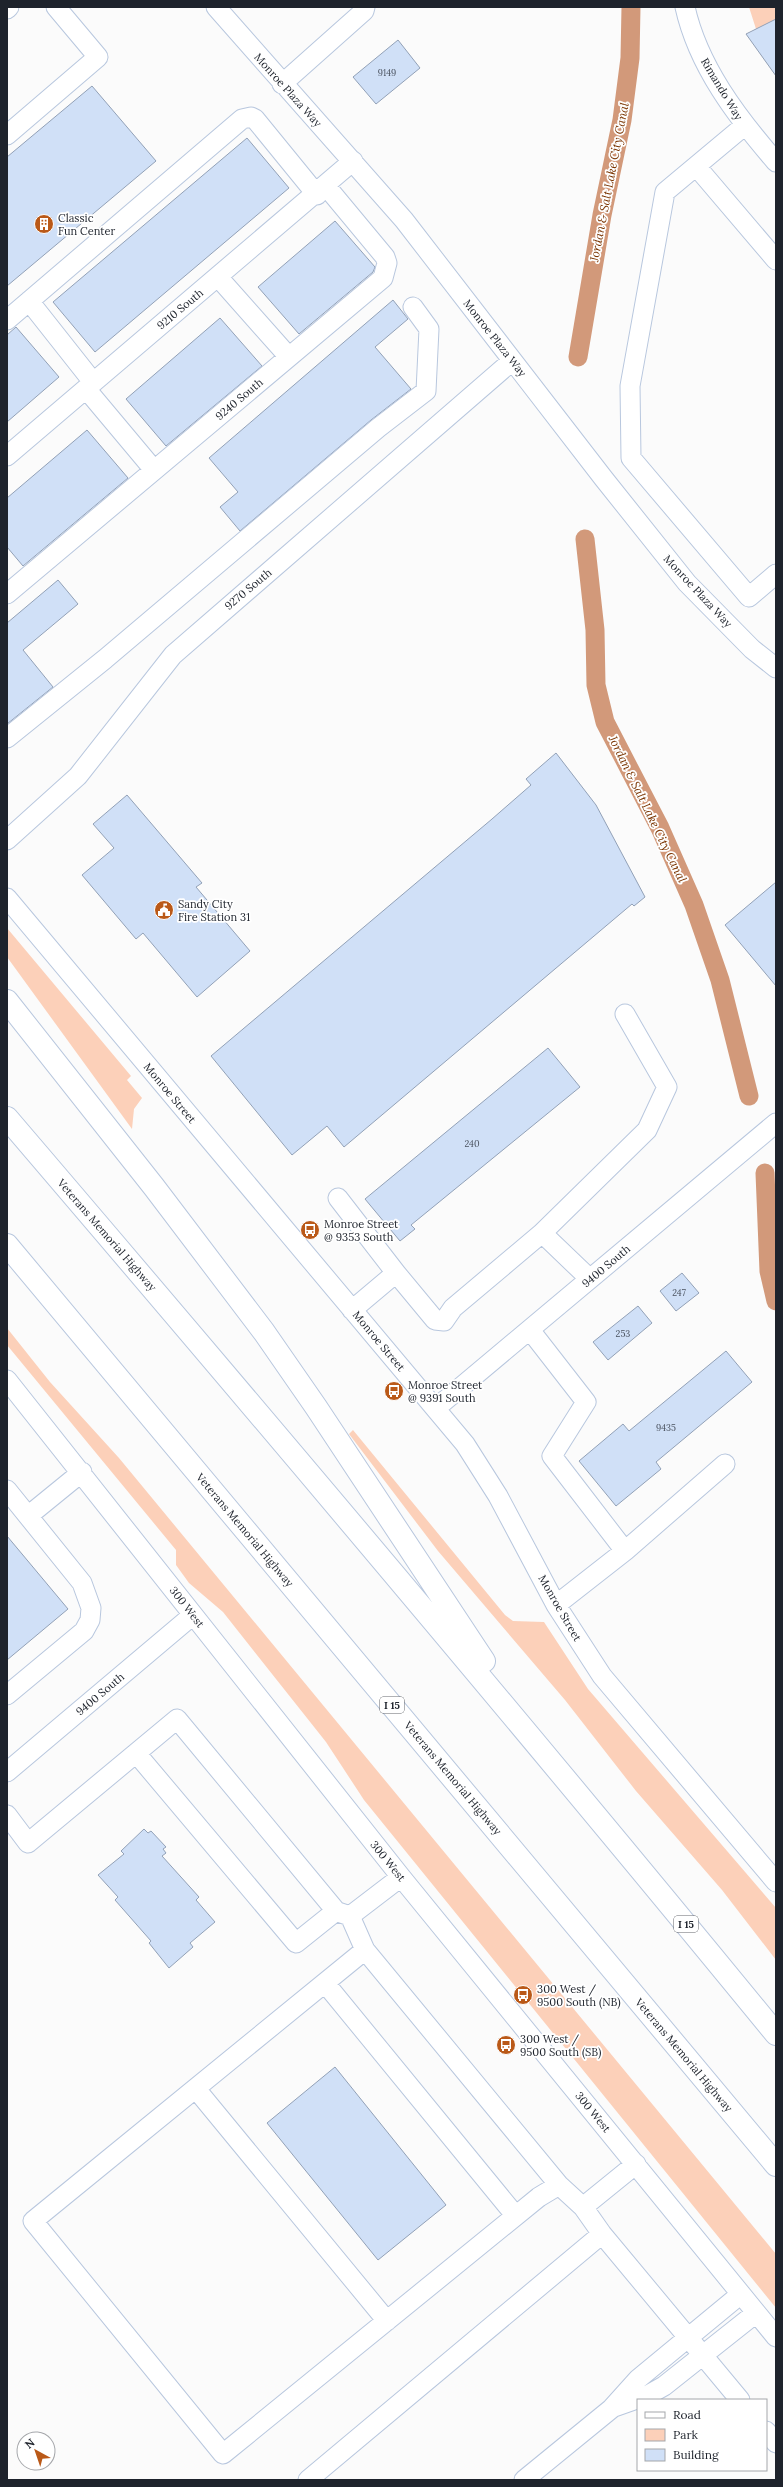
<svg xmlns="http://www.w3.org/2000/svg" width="783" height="2487" viewBox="0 0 783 2487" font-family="Lora,serif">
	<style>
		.green { fill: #fcd0b9 }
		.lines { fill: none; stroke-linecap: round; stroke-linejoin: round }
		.canal { stroke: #d2997a; stroke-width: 19 }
		.building { fill: #d0e0f7; stroke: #92a1b7 }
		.minor-casing { stroke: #b8c7de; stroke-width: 21 }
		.highway-casing { stroke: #b8c7de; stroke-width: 24 }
		.minor { stroke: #fff; stroke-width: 19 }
		.highway { stroke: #fff; stroke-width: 22 }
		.labels { text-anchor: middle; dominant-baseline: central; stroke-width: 3.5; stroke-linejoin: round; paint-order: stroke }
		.number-label { font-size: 9px; fill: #4a525f }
		.shield { fill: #fff; stroke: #62656b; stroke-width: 1 }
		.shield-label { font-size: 10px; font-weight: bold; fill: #1e232c }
		.street-label { font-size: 11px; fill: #1e232c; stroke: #fff }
		.poi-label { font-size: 11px; fill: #1e232c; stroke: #fff; text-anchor: start }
		.water-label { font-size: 12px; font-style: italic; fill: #7a3400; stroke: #fff }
	</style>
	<rect width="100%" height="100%" fill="#fbfbfb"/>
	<path class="green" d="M749 7H776V76L746 34 756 29Z
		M7 928 131 1076 127 1080 142 1098 134 1109 132 1129 7 957Z
		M7 1328 50 1382 119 1458 776 2254V2308L364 1800 326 1742 223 1612 189 1583 176 1565V1550L7 1345Z
		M353 1430 505 1615 513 1621 544 1622 588 1689 776 1908V1960L722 1890 636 1791 565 1700 438 1551 349 1434Z"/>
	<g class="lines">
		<path class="canal" d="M578 357 602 215 622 120 630 58 631 7
			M585 539 595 630 596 685 605 722 660 828 694 905 720 980 749 1096
			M765 1173 769 1271 776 1301"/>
	</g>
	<path class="building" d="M776 19V76L746 34Z
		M398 40 420 68 376 104 353 77Z
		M92 86 156 161 7 286V157Z
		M247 138 289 188 95 352 53 302Z
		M335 221 375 267 373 272 299 334 258 287Z
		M393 300 408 319 375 347 411 389 371 420 240 531 220 507 238 492 209 458Z
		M220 318 262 366 166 446 126 399Z
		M16 327 59 377 7 422V335Z
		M87 430 128 478 23 566 7 547V498Z
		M58 580 78 604 23 650 53 687 7 724V623Z
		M556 753 596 805 645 897 634 906 632 904 344 1147 327 1126 292 1155 211 1056 492 819 531 785 526 779Z
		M127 795 202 883 196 887 250 951 197 997 143 933 136 939 82 875 114 848 93 824Z
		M776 882V986L725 925Z
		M548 1048 580 1087 411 1225 415 1229 400 1241 365 1199Z
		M682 1273 699 1293 676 1311 660 1291Z
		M638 1306 652 1323 608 1360 593 1342Z
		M726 1351 752 1382 656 1462 661 1469 616 1506 579 1461 623 1424 629 1431Z
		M7 1536 68 1609 7 1660Z
		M144 1829 148 1833 151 1831 166 1847 163 1849 166 1853 162 1856 199 1897 196 1900 215 1922 190 1943 193 1947 169 1968 149 1943 151 1941 115 1900 118 1897 98 1875 124 1854 121 1851Z
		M335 2067 446 2205 378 2260 267 2123Z"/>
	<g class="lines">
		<defs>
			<path id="minor" d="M216 7 404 220 604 479 687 583 752 649 776 668
				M685 7C698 66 737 117 776 162
				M7 9 9 7
				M282 84 364 11 365 7
				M744 126 665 192 630 386 631 458 749 597 776 574
				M7 135 98 57 56 7
				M696 166 776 260
				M218 277 289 357
				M29 301 93 382
				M7 320 242 119 251 117 255 119 317 195
				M87 390 154 470
				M7 456 353 161
				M7 594 383 278 387 263 385 257 326 186
				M7 738 105 659 378 428 426 391 429 329 413 307
				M7 840 78 776 173 655 512 361
				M7 898 465 1444 498 1496 556 1605 602 1676 776 1882
				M338 1198 396 1273 352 1310
				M542 1233 647 1130 667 1087 625 1014
				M396 1273 435 1320 444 1321 453 1308 542 1233 590 1279
				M530 1330 586 1402 552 1456 625 1551 556 1605
				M7 1380 401 1877 776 2337
				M436 1408 776 1123
				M7 1490 82 1583 91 1608 90 1620 84 1631 7 1695
				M28 1516 82 1472
				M625 1551 725 1464
				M7 1772 193 1615
				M7 1815 28 1843 177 1719 336 1911 296 1943 136 1753
				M338 1912 350 1916 401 1877
				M350 1916 365 1950 33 2221 223 2454 539 2197 559 2185 583 2207
				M365 1950 559 2185
				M325 1983 515 2215
				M196 2089 387 2321
				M636 2164 583 2207 602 2234 740 2400
				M614 2407 648 2395 664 2386 756 2313
				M766 2431 776 2443
				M308 2480 602 2234
				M524 2480 611 2409 638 2379 741 2294"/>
			<path id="highway" d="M7 1001 154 1187 264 1332 316 1407 484 1661
				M7 1118C266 1421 523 1725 776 2034
				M7 1245 776 2165"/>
		</defs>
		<use href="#minor" class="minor-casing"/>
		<use href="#highway" class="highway-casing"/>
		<use href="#minor" class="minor"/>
		<use href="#highway" class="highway"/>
	</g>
	<defs>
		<symbol id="building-disc" viewBox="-11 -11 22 22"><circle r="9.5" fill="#ba5918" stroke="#fff"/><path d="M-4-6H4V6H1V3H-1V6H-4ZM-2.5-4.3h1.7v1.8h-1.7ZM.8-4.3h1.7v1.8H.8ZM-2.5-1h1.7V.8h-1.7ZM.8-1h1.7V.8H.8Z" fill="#fff"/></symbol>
		<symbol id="civic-disc" viewBox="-11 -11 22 22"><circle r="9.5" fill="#ba5918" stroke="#fff"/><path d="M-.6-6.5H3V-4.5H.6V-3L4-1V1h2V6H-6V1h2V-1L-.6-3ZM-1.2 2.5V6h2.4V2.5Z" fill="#fff"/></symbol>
		<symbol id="bus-disc" viewBox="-11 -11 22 22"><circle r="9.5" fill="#ba5918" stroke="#fff"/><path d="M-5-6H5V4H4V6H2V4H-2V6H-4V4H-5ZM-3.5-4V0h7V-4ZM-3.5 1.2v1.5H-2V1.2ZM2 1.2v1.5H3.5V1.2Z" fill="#fff"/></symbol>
	</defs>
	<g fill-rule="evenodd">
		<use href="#building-disc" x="33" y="213" width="22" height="22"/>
		<use href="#civic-disc" x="153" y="899" width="22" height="22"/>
		<use href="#bus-disc" x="299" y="1219" width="22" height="22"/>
		<use href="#bus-disc" x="383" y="1380" width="22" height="22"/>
		<use href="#bus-disc" x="512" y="1984" width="22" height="22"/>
		<use href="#bus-disc" x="495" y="2034" width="22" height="22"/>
	</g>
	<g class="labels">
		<g class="number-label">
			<text x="387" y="72">9149</text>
			<text x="472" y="1143">240</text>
			<text x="679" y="1292">247</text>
			<text x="623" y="1333">253</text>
			<text x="666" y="1427">9435</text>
		</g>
		<g class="shield">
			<rect x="380" y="1697" width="24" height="16" rx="3"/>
			<rect x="674" y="1916" width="24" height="16" rx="3"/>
		</g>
		<g class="shield-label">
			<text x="392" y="1705">I 15</text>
			<text x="686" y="1924">I 15</text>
		</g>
		<g class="street-label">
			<text transform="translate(722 89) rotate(59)">Rimando Way</text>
			<text transform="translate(288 90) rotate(48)">Monroe Plaza Way</text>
			<text transform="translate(180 309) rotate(-40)">9210 South</text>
			<text transform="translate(495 338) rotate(52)">Monroe Plaza Way</text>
			<text transform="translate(239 399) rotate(-40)">9240 South</text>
			<text transform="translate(248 589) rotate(-40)">9270 South</text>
			<text transform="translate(698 591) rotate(47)">Monroe Plaza Way</text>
			<text transform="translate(170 1093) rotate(50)">Monroe Street</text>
			<text transform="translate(107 1235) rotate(49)">Veterans Memorial Highway</text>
			<text transform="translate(606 1266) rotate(-40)">9400 South</text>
			<text transform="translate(379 1341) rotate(50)">Monroe Street</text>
			<text transform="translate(245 1530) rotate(50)">Veterans Memorial Highway</text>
			<text transform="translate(187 1607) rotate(52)">300 West</text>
			<text transform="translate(560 1608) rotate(60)">Monroe Street</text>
			<text transform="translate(100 1694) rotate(-40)">9400 South</text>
			<text transform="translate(453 1778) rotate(50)">Veterans Memorial Highway</text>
			<text transform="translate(388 1861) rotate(51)">300 West</text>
			<text transform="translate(684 2055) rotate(50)">Veterans Memorial Highway</text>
			<text transform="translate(593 2112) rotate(51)">300 West</text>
		</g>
		<g class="poi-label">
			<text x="58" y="218">Classic<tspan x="58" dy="13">Fun Center</tspan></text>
			<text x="178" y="904">Sandy City<tspan x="178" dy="13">Fire Station 31</tspan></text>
			<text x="324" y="1224">Monroe Street<tspan x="324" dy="13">@ 9353 South</tspan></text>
			<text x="408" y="1385">Monroe Street<tspan x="408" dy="13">@ 9391 South</tspan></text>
			<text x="537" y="1989">300 West /<tspan x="537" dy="13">9500 South (NB)</tspan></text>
			<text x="520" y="2039">300 West /<tspan x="520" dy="13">9500 South (SB)</tspan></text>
		</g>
		<g class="water-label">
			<text transform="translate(609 182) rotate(-79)">Jordan &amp; Salt Lake City Canal</text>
			<text transform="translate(648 809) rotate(64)">Jordan &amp; Salt Lake City Canal</text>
		</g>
	</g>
	<rect width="783" height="2487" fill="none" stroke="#1e232c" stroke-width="16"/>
	<rect x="637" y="2399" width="130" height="72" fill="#ffffff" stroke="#a5a7ab"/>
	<rect x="645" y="2412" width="20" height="6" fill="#ffffff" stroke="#a5a7ab"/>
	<text x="673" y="2419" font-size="12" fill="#1e232c">Road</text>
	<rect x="645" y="2429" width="20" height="12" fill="#fcd0b9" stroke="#a5a7ab"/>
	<text x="673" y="2439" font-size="12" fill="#1e232c">Park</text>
	<rect x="645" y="2449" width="20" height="12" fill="#d0e0f7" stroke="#a5a7ab"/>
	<text x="673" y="2459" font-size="12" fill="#1e232c">Building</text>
	<g transform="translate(36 2451) rotate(320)"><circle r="19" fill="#ffffff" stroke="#a5a7ab"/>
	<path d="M0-3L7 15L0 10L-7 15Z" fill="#ba5918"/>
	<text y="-6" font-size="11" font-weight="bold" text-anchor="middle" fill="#1e232c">N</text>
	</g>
</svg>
